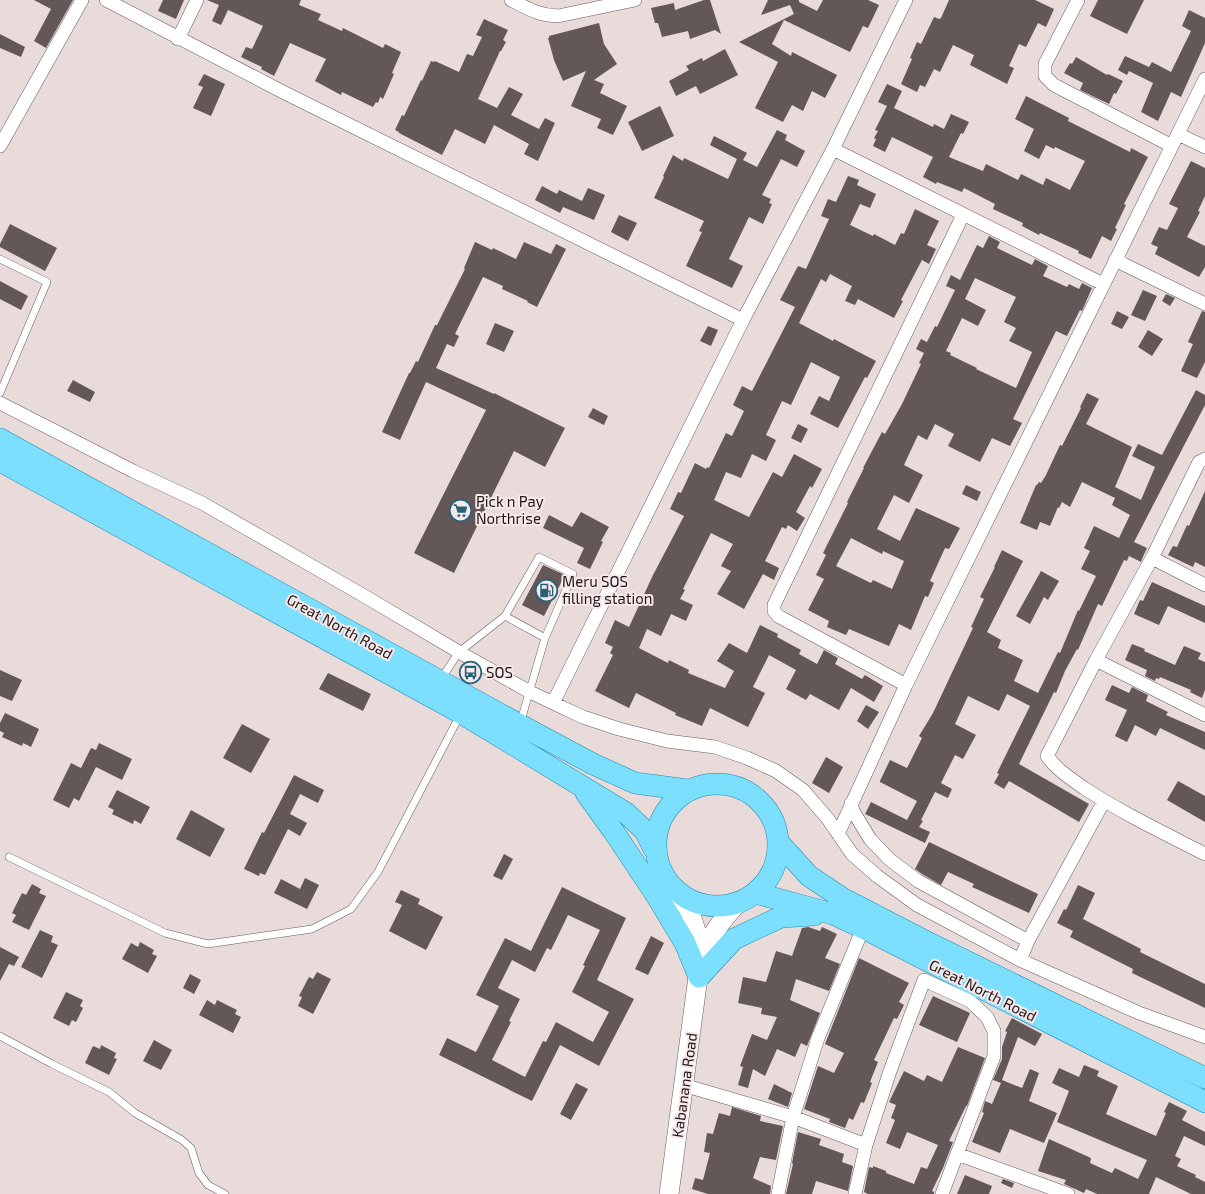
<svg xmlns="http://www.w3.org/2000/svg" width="1205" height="1194" viewBox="0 0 1205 1194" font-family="'Exo 2',sans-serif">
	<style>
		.building { fill: #645757; fill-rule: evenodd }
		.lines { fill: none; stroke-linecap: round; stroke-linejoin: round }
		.lane-casing { stroke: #675a5a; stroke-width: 8 }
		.street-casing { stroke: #675a5a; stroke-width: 14 }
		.secondary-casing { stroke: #675a5a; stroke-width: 20 }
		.primary-casing { stroke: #228bae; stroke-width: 22 }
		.lane { stroke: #fff; stroke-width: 7 }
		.street { stroke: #fff; stroke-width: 13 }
		.secondary { stroke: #fff; stroke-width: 19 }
		.primary { stroke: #7cdffe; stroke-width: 21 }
		.labels { text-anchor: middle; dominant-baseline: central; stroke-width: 4; stroke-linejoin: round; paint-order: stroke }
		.poi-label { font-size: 15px; fill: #1f191a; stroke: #f8e8e9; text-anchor: start }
		.street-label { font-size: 15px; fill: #1f191a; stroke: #f8e8e9 }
	</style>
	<rect width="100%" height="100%" fill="#eadbdb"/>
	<path class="building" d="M34 0H73L46 48 34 41 51 9Z
		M163 0H184L176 19 158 11Z
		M207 0H301L299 5 321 14 318 20 342 31 343 28 383 48 385 44 401 52 392 73 394 74 383 99 380 97 378 103 376 102 373 107 342 92 341 95 315 81 326 59 290 43 274 76 261 69 262 67 241 57 246 47 252 49 263 26 228 10 221 25 212 21 219 5Z
		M704 0H710L721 34 715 30 690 39 688 31 662 37 658 23H655L651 8 674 3 675 10Z
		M768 0H799V2L817 11 823 0H868L879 5 868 28 863 26 850 52 784 20 772 44 791 56 792 52 837 75 825 98 812 91 803 111 792 105 783 122 755 108 778 62 739 42 794 14 790 5 761 15Z
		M949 0H1035L1054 9 1046 27 1038 23 1026 47 1019 44 1009 66 1014 68 1007 84 970 65 974 55 953 45 940 72 934 69 925 87 920 85 917 92 901 84 912 59 910 58 917 42 921 44 934 17 939 19 941 18Z
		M1098 0H1144L1127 34 1090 16Z
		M1189 10 1205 18V43L1181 97 1171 92 1158 121 1141 112 1153 83 1129 71 1127 75 1118 70 1125 56 1149 67 1152 62 1171 72 1191 31 1182 26Z
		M484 19 508 30 503 40 506 42 501 51H500L478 99 497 108 509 87 523 94 511 115 539 129 545 118 555 123 538 161 524 154 529 144 494 125 485 144 455 129 442 155 399 133V132L395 130 402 115 404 116 421 80 422 81 431 61 434 62 435 61 459 72 467 54 473 56 482 37 476 35Z
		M599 23 604 44 617 64 594 80 604 84 600 93 627 106 613 135 597 128 601 119 571 106 586 71 563 81 554 60 548 38H549V36Z
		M0 34 25 47 21 57 0 48Z
		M725 49 738 75 700 94 696 86 676 96 669 81 689 70 686 66 702 58 703 61Z
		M1076 57 1107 75 1108 74 1123 81 1116 94 1114 93 1109 104 1080 90 1083 83 1064 73 1070 63 1072 64Z
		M204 74 225 84 211 116 193 108 203 87 198 85Z
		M887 84 902 91 894 108 933 127 934 124 944 129 951 114 969 122 963 134 961 133 949 157 983 171 986 164 1018 180 1021 174 1043 185 1046 178 1070 190 1085 161 1055 147 1054 149 1046 145 1039 159 1024 151 1034 129 1015 119 1026 96 1069 118 1068 121 1130 152 1131 148 1148 157 1124 204 1126 205 1115 228 1117 229 1111 241 1102 236 1091 259 1078 253 1079 251 1040 233 1039 235 1022 226 1023 223 993 209 995 204 964 188 962 192 937 182 936 184 923 177 933 157 892 137 885 152 873 146 876 139 874 138 878 131 875 130 887 106 878 102Z
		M660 106 674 136 642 151 628 122Z
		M777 130 787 135 785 140 805 151 797 167 781 159 762 195 771 199 769 203 772 204 763 224 749 217 729 259 743 266 732 288 686 266 702 232 699 231 704 221 654 198 664 177 663 176 673 155 683 161 684 158 728 179 737 159 710 145 714 136 747 153 743 160 757 167Z
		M1191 161 1205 168V196L1198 211 1200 212 1187 237 1205 246V267L1199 277 1155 254 1158 247 1151 244 1159 227 1167 230 1178 208 1169 204Z
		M848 176 859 180 857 185 876 194 870 208 860 204 850 225 873 236 874 234 895 245 901 233 904 234 915 209 939 221 927 245 936 249 929 264 922 260 901 300 903 301 894 318 858 299 855 305 845 301 852 286 830 274 826 282 821 279 799 323 833 341 834 339 876 361 867 378 865 377 838 428 810 414 819 396 829 401 840 377 811 362 791 405 782 401 766 435 776 440 766 461 752 454 741 478 726 472 714 500 749 517 773 472 782 477 794 454 822 469 812 488 810 486 796 512 805 518 797 531 788 525 786 529 782 527 765 561 779 568 774 580 763 574 744 609 717 594 731 571 721 566 733 544 711 533 683 589 685 590 680 599 693 605 686 621 671 614 661 636 647 629 639 648 668 663 669 660 689 670 688 673 725 688 734 671 717 661 729 643 747 653 760 625 778 634 777 637 801 650 799 654 817 664 824 650 838 658 835 664 862 679 865 675 883 686 874 702 851 688 839 710 810 694 806 700 786 689 796 670 769 655 753 687 765 693 748 727 710 708 702 726 675 715 676 713 636 693 629 708 595 691 613 655 610 653 613 647 605 643 615 620 629 627 653 575 684 516 670 509 678 492 681 493 695 463 706 469 707 467 709 468 726 433 732 436 744 411 733 405 742 386 752 391 795 307 780 300 798 266 806 269 829 219 821 216 828 199 836 202Z
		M542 186 557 194 559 190 582 201 588 188 605 195 594 220 563 207 560 213 535 200Z
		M619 215 637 223 628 241 611 232Z
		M10 224 57 248 45 271 0 247V244Z
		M989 236 1000 242 997 248 1032 265 1035 259 1048 266 1043 276 1067 287 1069 284 1079 289 1082 283 1092 288 1082 311 1080 310 1067 336 1056 331 1013 419 1022 423 1010 446 992 438 980 462 948 446 954 434 935 424 927 440 918 435 904 465 923 475 909 503 894 495 877 529 900 541 916 508 960 528 949 549 945 548 930 581 934 583 928 597 925 596 911 630 899 624 889 646 849 629 846 635 827 627 829 621 808 610 824 579 816 575 826 555 823 553 848 503 847 502 864 468H863L882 432 885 434 902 404 921 364 919 363 924 353 916 349 921 339 927 342 935 326 937 327 955 290 946 286 951 275 960 280 977 245 983 248ZM975 278 1016 297 1004 322 1016 328 1009 341 1032 352 1016 388 976 369 977 368 950 355 951 353 946 351 962 318 978 326 986 310 965 299ZM851 538 882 554 883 551 904 561 892 589 873 580 871 583 836 566Z
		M475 242 492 250 493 248 516 259 524 242 551 254 556 244 566 249 537 307 527 302 528 301 502 289 503 286 483 277 455 334 459 336 454 347 447 344 436 368 494 394V393L565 428 545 467 514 451 454 573 414 553 486 410 426 382 400 440 382 432 409 373H410L416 361 418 362 435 325H437L465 269 464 268Z
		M0 281 28 296 21 310 0 299Z
		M1143 290 1157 296 1145 321 1131 315Z
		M1166 294 1175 298 1170 306 1162 301Z
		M1117 311 1129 317 1122 329 1111 324Z
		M1202 311 1205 312V362L1197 378 1181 371 1193 344 1188 342Z
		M495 323 514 331 504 352 486 344Z
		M708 326 718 330 711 346 700 341Z
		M1148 330 1163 339 1152 356 1138 347Z
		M73 380 95 392 90 402 67 391Z
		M1196 390 1205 395V405L1134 542 1147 548 1142 559 1141 562 1129 556 1127 561 1124 560 1102 606 1098 604 1078 650 1077 649 1065 671 1056 693 1054 692 1019 764 1089 804 1079 822 1009 781 1004 789 994 783 999 774 997 773 1030 706 1007 694 999 711 968 696 955 724 976 735 963 759 955 755 941 783 952 789 948 798 935 792 921 820 923 821 919 827 930 832 925 843 865 814 871 802 907 820 917 801 880 782V781L890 760 907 768 922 738 919 736 933 713 973 628 971 627 984 599 980 597 995 567H994L1002 550 1023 561 987 632 1001 640 998 648 1023 660 1014 681 1038 693 1058 652 1060 653 1078 610 1079 611 1096 576 1081 569 1090 551 1084 548 1094 526 1119 538 1130 515 1112 505 1115 498 1082 482 1070 507 1062 502 1059 508 1058 507 1050 526 1040 522 1037 530 1020 523 1036 485H1037L1039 482 1041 483 1046 475 1060 445 1062 446 1081 408 1080 407 1087 393 1099 399 1086 424 1132 447 1115 487 1141 500 1155 467 1132 456 1138 444 1162 455Z
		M593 408 608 416 604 425 588 417Z
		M798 424 808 429 801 443 791 438Z
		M966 485 981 492 977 501 962 494Z
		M1205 491V567L1195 562 1193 567 1168 555 1173 546 1177 547 1187 525 1189 526Z
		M581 512 609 527 601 541 603 542 590 569 577 563 584 548 543 528 549 515 572 527Z
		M543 565 565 575 544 616 522 605Z
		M1041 571 1059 581 1048 600 1044 597 1030 624 1016 616Z
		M1152 582 1205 606V623L1168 606 1159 625 1134 614 1140 600 1143 601Z
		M1132 644 1145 649 1144 651 1175 665 1184 646 1201 653 1198 659 1205 662V690L1202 698 1190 692 1191 690 1160 677 1159 679 1156 678 1155 681 1145 676 1147 670 1125 660Z
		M0 670 22 680 12 701 0 696Z
		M328 673 371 694 363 711 319 689Z
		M1112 685 1129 693 1132 687 1148 695 1146 701 1168 712 1166 715 1205 732V750L1160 728 1156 736 1135 725 1127 742 1115 736 1127 710 1105 700Z
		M866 705 879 712 868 729 857 721Z
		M5 713 39 729 31 747 23 743 22 746 2 737 4 733 0 731V723Z
		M242 724 270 739 251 773 223 758Z
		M99 743 132 759 122 780 96 767 79 801 74 798 69 808 53 800 71 763 81 768 91 748 96 750Z
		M826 757 843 767 829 793 812 783Z
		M294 775 324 790 318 803 300 794 290 814 307 823 300 836 288 829 265 875 260 873 259 876 244 869 262 832 264 833Z
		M1178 781 1205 796V822L1167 800Z
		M117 790 150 807 141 824 134 820 133 824 112 814 114 810 108 807Z
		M191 810 225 829 210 857 176 839Z
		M929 842 1038 894 1029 913 972 887 974 884 948 872 941 885 922 874 915 869Z
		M504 854 513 859 502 880 493 876Z
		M305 878 319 885 307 909 274 893 281 879 300 889Z
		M32 884 41 889 39 893 46 896 29 930 12 922 16 915 12 913 22 893 26 895Z
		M1078 885 1095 893 1083 919 1141 949 1140 952 1205 984V1008L1132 973 1133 969 1070 937 1073 931 1057 923 1064 909 1066 910Z
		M562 887 626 918 597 980 634 999 599 1066 560 1045 532 1101 439 1055 447 1038 476 1052 499 1006 476 995 505 938 531 951ZM568 915 600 930 583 965 585 966 572 992 609 1012 593 1042 556 1022 546 1042 543 1041 525 1077 492 1060 511 1022 509 1021 520 999 498 988 512 960 535 972 547 948 551 950Z
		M401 890 420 899 418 904 443 917 426 950 389 931 402 905 395 902Z
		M808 927 820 931 822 927 837 934 825 958 840 964 829 991 796 979 790 1000 820 1013 807 1046 801 1043 795 1057 777 1049 765 1076 753 1069 748 1088 738 1085 743 1067 740 1066 752 1034 767 1040 777 1017 761 1014 762 1008 738 1003 743 977 766 982 776 951 792 956 802 928Z
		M40 930 53 936 51 942 58 945 42 978 21 967Z
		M651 936 664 943 648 975 635 969Z
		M140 942 154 950 152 954 157 956 148 973 122 959 131 943 138 947Z
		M0 947 19 957 14 966 9 964 0 981Z
		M859 958 909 983 899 1002 904 1005 897 1019 894 1018 874 1060 878 1062 870 1082 872 1083 864 1103 861 1102 853 1120 849 1118 845 1128 829 1122 830 1119 804 1109 818 1066 834 1073 844 1053 825 1044Z
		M317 972 331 979 313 1014 298 1006 302 997 299 996 309 977 313 979Z
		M190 974 201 980 194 994 183 988Z
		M66 992 83 1000 80 1006 83 1008 76 1022 72 1020 69 1026 53 1018Z
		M933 996 970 1013 957 1042 919 1025Z
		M207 1000 215 1005 217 1000 237 1010 235 1014 241 1017 233 1033 199 1015Z
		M1012 1018 1042 1034 1035 1046 1018 1037 1002 1080 1022 1088 1030 1069 1039 1073 1029 1101 1057 1113 1044 1143 1010 1129 1000 1153 972 1142 984 1113 982 1112 985 1101 992 1104 1001 1083 993 1080 1002 1059V1047L1007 1032 1005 1031Z
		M154 1040 172 1050 161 1070 143 1061Z
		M101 1045 116 1053 114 1058 117 1059 109 1075 85 1063 93 1046 100 1049Z
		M958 1047 985 1058 967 1106H966L949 1141 953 1142 943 1168 932 1191 934 1192V1194H868L864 1192 869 1167 873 1168V1166L886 1171V1173L914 1184 921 1167 927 1169 938 1145 907 1132 900 1149 886 1143 895 1120 891 1118 896 1105 889 1102 904 1071 924 1081 927 1075 942 1082Z
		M1084 1065 1099 1071 1097 1076 1118 1086 1106 1114 1156 1136 1166 1113 1164 1112 1169 1102 1187 1111 1182 1120 1205 1132V1146L1184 1136 1175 1156 1181 1159 1177 1166 1196 1175 1195 1177 1205 1182V1194H1191L1156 1177 1149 1194H1097L1086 1189 1084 1193 1064 1184 1066 1180 1038 1171 1049 1139 1091 1158 1090 1163 1112 1173 1115 1168 1138 1179 1147 1160 1057 1122 1069 1091 1052 1083 1059 1068 1079 1077Z
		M576 1083 588 1089 571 1120 560 1114Z
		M774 1084 792 1093 788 1107 768 1099Z
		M732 1107 761 1116 760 1121 783 1126 776 1160 760 1157 753 1178 771 1186 770 1194H708L692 1189 695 1178 703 1180 710 1153 704 1152 707 1133 713 1134 719 1113 730 1116Z
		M798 1132 821 1139 819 1145 844 1154 842 1162 853 1166 848 1191 816 1181 812 1194H786L793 1164 792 1163Z
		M965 1175 992 1186 989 1194H957Z
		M1003 1179 1014 1183 1012 1188 1001 1183Z"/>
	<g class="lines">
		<defs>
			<path id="lane" d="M0 259 47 282 0 393
				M505 616 545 638
				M441 679 459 652 505 616 539 557 573 574 545 638 520 724
				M9 857 165 933 208 944 312 929 351 909 378 872 460 715
				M0 1036 52 1064 109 1092 135 1113 182 1140 191 1148 199 1173 208 1185 225 1194"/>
			<path id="street" d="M106 0 283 92 743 320
				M511 0C529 9 538 15 558 16L635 0
				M1078 0 1045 64V76L1054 85 1172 146
				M178 39 197 0
				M1178 134 1205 147
				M0 146 82 0
				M833 149 1103 284
				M1115 260 1205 304
				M0 403 133 471 202 503 366 597 459 652 530 692 553 703 583 717 619 729 667 741 715 747 747 758 776 771 803 790 828 819 852 854 877 876 917 905 1020 960 1139 1013 1205 1037
				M1205 459 1199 462 1152 558 1096 660 1047 756C1057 770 1070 778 1084 788 1122 813 1164 833 1205 854
				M1152 558 1205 585
				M1096 660 1205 715
				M906 685 778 616 774 611V605L963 215
				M553 703 743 320 833 149 906 0
				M851 803 853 811 870 839 889 859 918 881 1028 941
				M838 834 906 685 1205 79
				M1020 960 1028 941 1104 801
				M683 1085 793 1117 866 1145
				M957 1154 1068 1194
				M778 1194 793 1117 818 1038 863 928
				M855 1194 866 1145 890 1071 924 980 970 1001 987 1017 994 1031V1056L942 1194"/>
			<path id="secondary" d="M701 959C710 936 720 922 737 904
				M669 1194 700 962 698 937 690 912 676 890"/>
			<path id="primary" d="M0 439 520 725 593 764 635 783 688 790
				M0 461 461 713 626 813 645 831 654 849
				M656 845a61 61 0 1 1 122 0a61 61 0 1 1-122 0Z
				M586 793 614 832 658 898 685 943 699 977 734 939 781 917 814 915
				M779 843 809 876 842 898 931 944 1205 1078
				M755 893 833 914 863 928 1205 1102"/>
		</defs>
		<use href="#lane" class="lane-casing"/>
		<use href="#street" class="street-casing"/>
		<use href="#secondary" class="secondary-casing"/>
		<use href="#primary" class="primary-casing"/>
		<use href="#lane" class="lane"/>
		<use href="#street" class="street"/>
		<use href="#secondary" class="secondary"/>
		<use href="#primary" class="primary"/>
	</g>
	<defs>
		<symbol id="supermarket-ring" viewBox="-11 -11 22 22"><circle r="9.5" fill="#f8e8e9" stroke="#256279" stroke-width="1.5"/><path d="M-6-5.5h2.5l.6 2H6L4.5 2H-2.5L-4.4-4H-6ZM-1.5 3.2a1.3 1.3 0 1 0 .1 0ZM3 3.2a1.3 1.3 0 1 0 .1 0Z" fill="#256279"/></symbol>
		<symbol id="fuel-ring" viewBox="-11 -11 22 22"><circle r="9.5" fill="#f8e8e9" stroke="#256279" stroke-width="1.5"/><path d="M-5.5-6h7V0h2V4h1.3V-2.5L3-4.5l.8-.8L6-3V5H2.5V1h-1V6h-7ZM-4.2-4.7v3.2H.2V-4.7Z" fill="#256279"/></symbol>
		<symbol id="bus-ring" viewBox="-11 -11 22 22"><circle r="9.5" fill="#f8e8e9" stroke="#256279" stroke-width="1.5"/><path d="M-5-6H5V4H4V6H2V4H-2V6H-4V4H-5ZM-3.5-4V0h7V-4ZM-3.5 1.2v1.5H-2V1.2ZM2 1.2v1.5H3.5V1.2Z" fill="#256279"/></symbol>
	</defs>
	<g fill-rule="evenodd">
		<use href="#supermarket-ring" x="448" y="498" width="25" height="25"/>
		<use href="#fuel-ring" x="534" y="578" width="25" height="25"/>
		<use href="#bus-ring" x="458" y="660" width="25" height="25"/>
	</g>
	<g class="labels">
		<g class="poi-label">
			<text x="476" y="501">Pick n Pay<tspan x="476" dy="17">Northrise</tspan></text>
			<text x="562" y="581">Meru SOS<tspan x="562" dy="17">filling station</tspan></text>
			<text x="486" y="672">SOS</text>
		</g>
		<g class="street-label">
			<text transform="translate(340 626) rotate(29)">Great North Road</text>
			<text transform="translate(983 990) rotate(27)">Great North Road</text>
			<text transform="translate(684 1085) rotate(-82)">Kabanana Road</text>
		</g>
	</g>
</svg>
